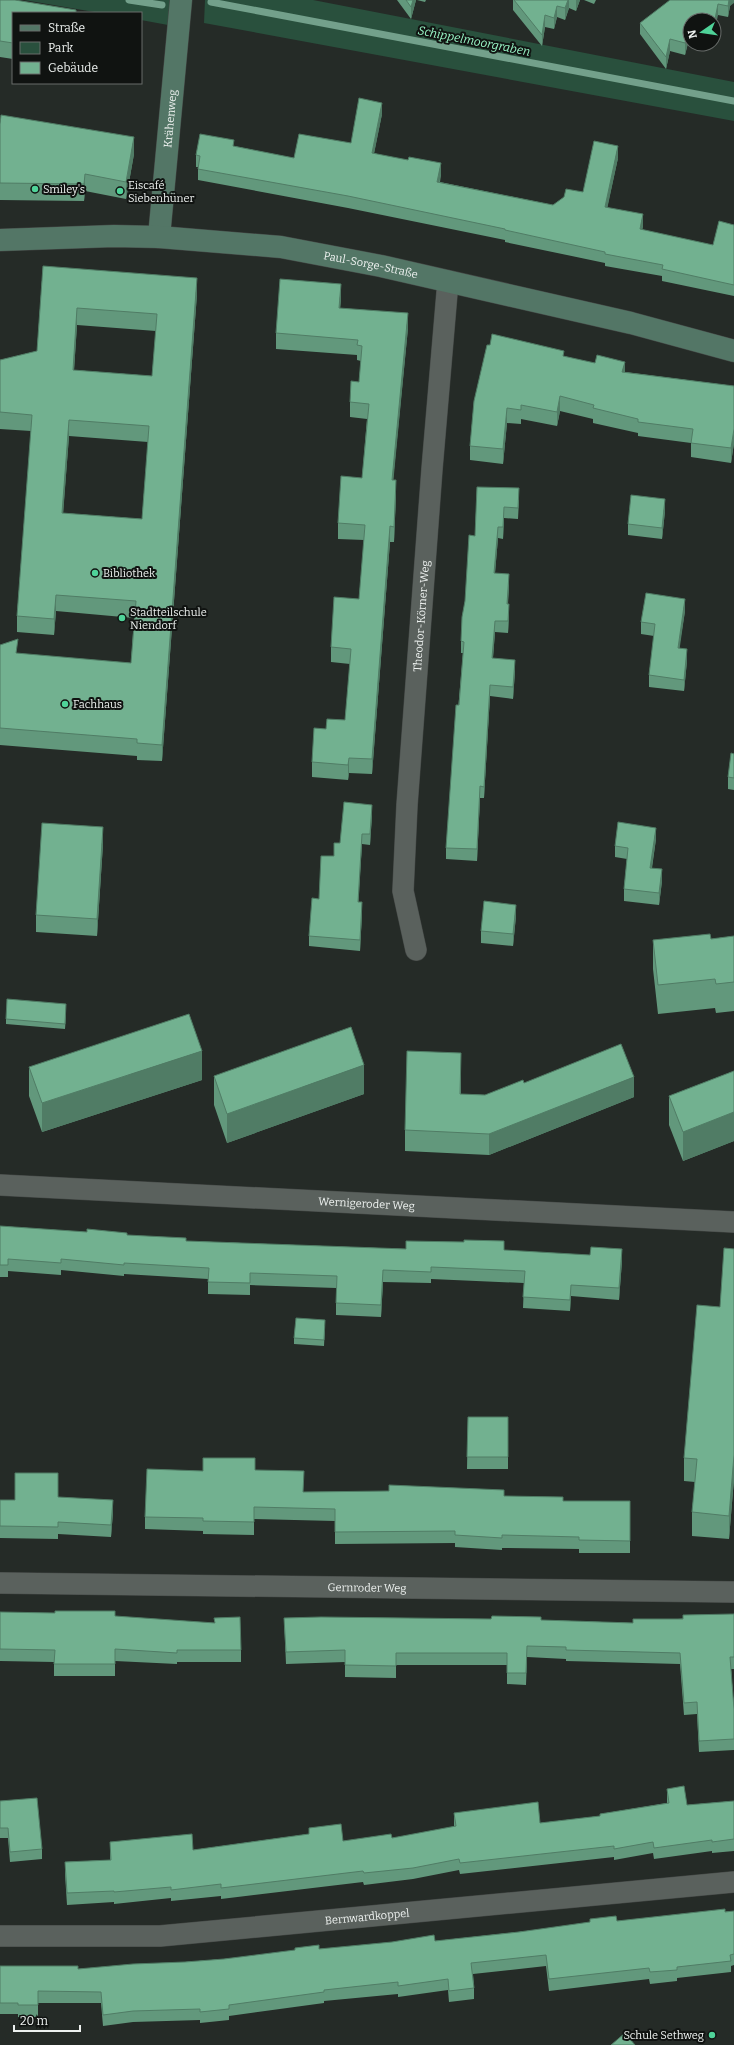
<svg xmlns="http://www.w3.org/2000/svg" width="734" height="2045" viewBox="0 0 734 2045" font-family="Bitter,serif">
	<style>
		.green { fill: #29503d }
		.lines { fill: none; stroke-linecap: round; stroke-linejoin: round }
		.stream { stroke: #73a08b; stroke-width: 7 }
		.street-casing { stroke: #444846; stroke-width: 22 }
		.secondary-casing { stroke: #444846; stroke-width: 23 }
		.street { stroke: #5a615d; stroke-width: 21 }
		.secondary { stroke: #537666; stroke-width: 22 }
		.wall { fill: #62987c; fill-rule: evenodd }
		.shaded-wall { fill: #507c65 }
		.building { fill: #72b190; stroke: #507c65; fill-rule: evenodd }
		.poi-dot { fill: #4fd399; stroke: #101311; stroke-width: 1.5 }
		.labels { text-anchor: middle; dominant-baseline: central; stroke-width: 4; stroke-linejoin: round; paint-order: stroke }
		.street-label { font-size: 11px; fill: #edf1ef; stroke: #101311 }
		.poi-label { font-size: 11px; fill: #edf1ef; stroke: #101311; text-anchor: start }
		.water-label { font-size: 12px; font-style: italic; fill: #9af8c8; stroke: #101311 }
	</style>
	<rect width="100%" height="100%" fill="#252b27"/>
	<path class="green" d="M24 0H170L168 25 141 20V13H100Z
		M205 0H313L734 82V121L204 23Z"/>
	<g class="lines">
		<path class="stream" d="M129 0 162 5
			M211 2 734 101"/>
		<defs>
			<g id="street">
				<path id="s1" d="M416 950 403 891 407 805 432 469 448 281"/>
				<path id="s2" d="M0 1185 734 1222"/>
				<path id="s3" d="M0 1583 734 1592"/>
				<path id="s4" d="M0 1936H160L734 1882"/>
			</g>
			<g id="secondary">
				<path id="s5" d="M159 237 181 0"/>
				<path id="s6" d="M0 240 114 236 159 237 281 247 381 266 631 323 734 351"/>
			</g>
		</defs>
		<use href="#street" class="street-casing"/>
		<use href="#secondary" class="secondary-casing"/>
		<use href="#street" class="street"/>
		<use href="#secondary" class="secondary"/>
	</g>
	<path class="wall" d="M0 0 76 13H13V59L0 57Z
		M397 0H416L411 19Z
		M417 0H426L425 2Z
		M513 0H580L576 11 569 8 565 20 557 17 554 29 545 27 542 46 513 10Z
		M584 0H596L594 4Z
		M734 0 730 6 728 17 718 15 714 20H690V44L688 43 685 55 670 51 666 69 640 34V23Z
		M691 44H699L698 46Z
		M382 114 374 153 441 174 440 182 553 205 583 192 618 158 607 208 643 226 642 230 713 245 734 225V296L662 281V276L605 266V263L505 242V240L348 208 198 180V167H196V155L234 146 294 158 351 143Z
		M0 124 134 154 126 199 85 191 84 201 0 200Z
		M43 266 197 294 162 761 137 760V756L0 745V645L18 654 131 663 134 618 56 611 54 635 17 632V616L31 431 0 429V360L37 351ZM77 325 156 331 152 376 74 370ZM69 436 148 442 142 519 63 513Z
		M341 299 340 308 408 328 393 480 396 495 394 542H390L372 774 349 773 348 780 312 777V762L326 729 345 720 350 664 331 662V647L359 599 364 540 338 539V523L362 478 367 419 350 417V402L359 382 361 361 357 360V355L276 349V333Z
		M564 356 625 372 734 386V443L731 463 691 457V443L638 436V433L593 423V419L560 411 557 426 521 419V424L507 423 503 464 470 460V446L474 401Z
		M477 487 519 500 518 519 504 518 503 539 498 538 495 573 509 585 508 604 509 616 508 633 495 632 493 658 515 671 513 699 490 696 484 798H480L477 861 446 859V848L463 653H461V641L465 601 475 536Z
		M665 511 662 539 628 535V524Z
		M685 611 679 648 687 661 684 691 649 687V675L654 636 641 634V622Z
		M734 754V790L728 789V777Z
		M372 815 370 845 362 844 358 902 362 913 360 951 309 946V936L319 899 334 856 340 843Z
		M656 839 652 868 662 881 659 905 624 901V889L627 859 615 857V846Z
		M103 844 97 936 36 932V915Z
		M516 916 513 946 481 943V931Z
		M734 936V1011L716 1013 715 1008 658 1014 653 969V940L711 939Z
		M66 1010 65 1029 6 1024V1019Z
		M29 1067 202 1080 42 1132 29 1096Z
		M734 1071V1141L683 1161 669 1125V1096Z
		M461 1074V1094L485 1095 524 1083 634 1097 489 1155 405 1151V1130Z
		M214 1076 364 1094 227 1143 214 1105Z
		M0 1226 127 1235 186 1241 406 1249 504 1250 622 1261 619 1300 571 1296 570 1311 523 1308 524 1283 431 1279V1283L383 1282 381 1317 336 1315V1288L250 1285V1295L208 1294V1279L124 1274V1276L61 1270V1275L8 1271V1277H0Z
		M734 1249V1479L729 1539 692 1536V1512L695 1482 684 1481V1458Z
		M325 1326 324 1346 294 1344V1338Z
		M468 1417H508V1469H467Z
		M255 1470 304 1492 504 1496 563 1501H630V1553H579V1549L502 1548V1550L455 1547V1543L335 1544V1521L254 1519V1535L203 1534V1531L145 1529V1517L203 1471Z
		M58 1497 113 1512 111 1537 58 1534V1539L0 1538V1500H15Z
		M0 1612 115 1616 241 1650V1662H177V1664L115 1661V1676H54V1662L0 1661Z
		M734 1614V1669H731L734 1709V1750L699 1752 697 1714 684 1715 680 1664 566 1661V1659L527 1657 526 1685 507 1684V1665H396V1678L345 1677V1662L286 1664 284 1618 541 1620 633 1623Z
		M667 1789 687 1805 734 1801V1851L712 1853V1851L654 1859 653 1853 614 1860V1857L460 1874 459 1870 413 1879 364 1885 363 1882 221 1899V1896L171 1901V1898L114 1904V1902L67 1905 65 1874V1862L110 1860V1842L193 1850 309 1834V1828L343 1841 392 1838 454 1827V1813L540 1823 600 1816V1814L667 1803Z
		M0 1801 42 1849V1859L10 1862 8 1838H0Z
		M734 1911V1965L731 1966V1972L677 1978V1981L650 1984 649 1979 549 1991 546 1966 473 1974 474 1988V1999L449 2002 448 1990 398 1997V1994L324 2001V2003L229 2016V2020L200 2023V2020L133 2022 103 2026 101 2003H38V2017H18V2014H0V1966L78 1969 185 1962 224 1959 319 1949 435 1941 617 1921Z"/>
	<path class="shaded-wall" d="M413 0H416L411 19V7Z
		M568 0H569V8L565 20V8Z
		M576 0H580L576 11Z
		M729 0H734V3L730 6 728 17V6Z
		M718 4V15L714 35V24Z
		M557 6V17L554 29V18Z
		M545 15V27L542 46V35Z
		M688 32V43L685 55V43Z
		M670 39V51L666 69V57Z
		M382 103V114L372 164V153Z
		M134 137V154L126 199V182Z
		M618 146V158L605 219V207Z
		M441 163V174L437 193V182Z
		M85 174V191L84 201V184Z
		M643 214V226L640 241V229Z
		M197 278V294L162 761V745Z
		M341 284V299L339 323V308Z
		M77 308V325L73 386V370Z
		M408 313V328L392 495V480Z
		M625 362V376L622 372Z
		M560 396V411L557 426V412Z
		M507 408V423L503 464V449Z
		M69 420V436L62 529V513Z
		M734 429V443L731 463V448Z
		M396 480V495L394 542V527Z
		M665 499V511L662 539V528Z
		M504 507V518L503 539V527Z
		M390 526V542L372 774V759Z
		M498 527V538L494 584V573Z
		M509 574V585L507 615V604Z
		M56 595V611L54 635V619Z
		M685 599V611L678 660V648Z
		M509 604V616L508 633V621Z
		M495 621V632L492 669V658Z
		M687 649V661L684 691V680Z
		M515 660V671L513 699V687Z
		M490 685V696L484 798V787Z
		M349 758V773L348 780V765Z
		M480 786V798L477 861V849Z
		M372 805V815L370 845V834Z
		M103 827V844L97 936V919Z
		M656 828V839L650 879V868Z
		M362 834V844L358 912V902Z
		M662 869V881L659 905V893Z
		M362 902V913L360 951V940Z
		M516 905V916L513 946V934Z
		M66 1004V1010L65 1029V1024Z
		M202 1051V1080L42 1132V1103Z
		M461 1053V1074L460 1115V1094Z
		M364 1065V1094L227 1143V1114Z
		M634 1077V1097L489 1155V1134Z
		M734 1112V1141L683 1161V1132Z
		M622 1249V1261L619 1300V1288Z
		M383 1270V1282L381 1317V1305Z
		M571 1285V1296L570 1311V1300Z
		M734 1455V1479L729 1539V1516Z
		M113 1500V1512L111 1537V1525Z"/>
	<path class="building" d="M0 0H15L76 10V13H13V43L0 41Z
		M406 0H413L411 7Z
		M514 0H568L565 8 557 6 554 18 545 15 542 35Z
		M670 0H729L728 6 718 4 714 24V20H690V32H688L685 43 670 39 666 57 640 23Z
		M359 98 382 103 372 153 408 160 409 157 441 163 437 182 553 205 564 197 566 189 583 192 594 141 618 146 605 207 643 214 640 229 713 245 719 221 734 225V285L662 269 663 265 605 254V252L505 230V229L348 196 198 169 200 156 196 155 200 134 234 140 233 146 294 158 299 134 351 143Z
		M1 115 134 137 126 182 85 174 84 184 0 183V124Z
		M43 266 197 278 162 745 137 743V739L0 728V645L18 639 16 653 131 663 136 601 56 595 54 619 17 616 32 415 0 412V360L37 351ZM77 308 157 314 152 376 73 370ZM69 420 149 426 142 519 62 513Z
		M280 279 341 284 339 308 408 313 392 480H396L394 527 390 526 372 759 349 758 348 765 312 762 314 728 326 729 327 719 345 720 351 649 331 647 334 597 359 599 365 525 338 523 341 476 362 478 369 404 350 402 351 381 359 382 362 346 357 345 358 340 276 333Z
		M492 334 564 351 563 356 595 363 597 355 625 362 622 372 734 386V429L731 448 691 443 693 429 638 422V419L593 408 594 405 560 396 557 412 521 405V410L507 408 503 449 470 446 474 401 487 345H490Z
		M477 487 519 488 518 508 504 507 503 527H498L494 573 509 574 507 604H509L508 621H495L492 658 515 660 513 687 490 685 484 787 480 786 477 849 446 848 456 705H459L464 642 461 641 462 617 465 601 469 535 475 536Z
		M631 495 665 499 662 528 628 524Z
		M646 593 685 599 678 648 687 649 684 680 649 675 655 624 641 622Z
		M731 753 734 754V778L728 777Z
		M344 802 372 805 370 834H362L358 902H362L360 940 309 936 312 898 319 899 321 856H334V843H340Z
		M618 822 656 828 650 868 662 869 659 893 624 889 628 848 615 846Z
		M42 823 103 827 97 919 36 915Z
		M484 901 516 905 513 934 481 931Z
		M710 934 711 939 734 936V982L716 984 715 979 658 985 653 940Z
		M7 999 66 1004 65 1024 6 1019Z
		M189 1014 202 1051 42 1103 29 1067Z
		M351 1027 364 1065 227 1114 214 1076Z
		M621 1044 634 1077 489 1134 405 1130 407 1051 461 1053 460 1094 485 1095 523 1080 524 1083Z
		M734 1071V1112L683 1132 669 1096Z
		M0 1226 87 1232V1229L127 1233V1235L186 1238V1241L406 1249V1241L464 1242V1240L504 1241V1250L590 1255 591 1247 622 1249 619 1288 571 1285 570 1300 523 1297 525 1271 431 1267V1272L383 1270 381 1305 336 1303 337 1276 250 1273V1283L208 1282 209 1268 124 1263V1265L61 1259V1263L8 1259V1265H0Z
		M724 1248 734 1249V1455L729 1516 692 1512 697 1459 684 1458 697 1305 720 1307Z
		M296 1318 325 1320 324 1340 294 1338Z
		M468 1417H508V1457H467Z
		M203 1458H255V1470L304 1471 303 1492 389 1491V1485L504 1490V1496L563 1497V1501H630V1541L579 1540V1537L502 1535V1538L455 1535V1531L335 1532V1509L254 1507V1522L203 1521V1518L145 1517 147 1469 203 1471Z
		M15 1473H58V1497L113 1500 111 1525 58 1522V1527L0 1526V1500H15Z
		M55 1611H115V1616L215 1623 214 1618 240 1617 241 1650H177V1653L115 1649V1664H54L55 1650 0 1649V1612L55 1613Z
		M734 1614V1657H730L734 1709V1739L699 1741 697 1702 684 1703 680 1653 566 1650V1647L527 1646 526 1673H507V1653H396V1666L345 1665V1650L286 1652 284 1618 321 1617 491 1619 492 1616 541 1617V1620L633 1623V1619H683V1615Z
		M684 1786 687 1805 734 1801V1839L712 1842V1840L654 1848 653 1842 614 1849V1846L460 1863 459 1859 413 1868 364 1873 363 1871 221 1888V1884L171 1890V1887L114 1892V1891L67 1893 65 1862 111 1860 110 1842 192 1834 193 1850 309 1834V1828L341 1824 343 1841 391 1834 392 1838 456 1826 454 1813 538 1802 540 1823 600 1816V1814L669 1803 667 1789Z
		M37 1798 42 1849 10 1852 8 1828H0V1801Z
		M725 1909V1912L734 1911V1954L730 1955 731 1961 677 1967V1970L650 1972 649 1968 549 1979 546 1955 471 1963 474 1988 449 1991 448 1979 398 1986V1982L324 1990V1992L229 2005V2009L200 2012V2009L133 2011 103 2015 101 1992 38 1991V2005H18V2003H0V1966H78V1969L133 1964 185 1962 224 1959 295 1950V1948L319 1945V1949L392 1942 434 1935 435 1941 519 1932 590 1922V1919L616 1916 617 1921Z
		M625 2033 635 2045H611Z"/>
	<g class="poi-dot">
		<circle cx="35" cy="189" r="4"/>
		<circle cx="120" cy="191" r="4"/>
		<circle cx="95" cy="573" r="4"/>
		<circle cx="122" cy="618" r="4"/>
		<circle cx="65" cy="704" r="4"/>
		<circle cx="712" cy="2035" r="4"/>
	</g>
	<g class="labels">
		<g class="street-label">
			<text stroke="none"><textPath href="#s5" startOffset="119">Krähenweg</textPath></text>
			<text stroke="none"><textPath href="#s6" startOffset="373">Paul-Sorge-Straße</textPath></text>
			<text stroke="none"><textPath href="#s1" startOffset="336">Theodor-Körner-Weg</textPath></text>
			<text stroke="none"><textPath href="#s2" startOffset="367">Wernigeroder Weg</textPath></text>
			<text stroke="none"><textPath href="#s3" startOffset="367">Gernroder Weg</textPath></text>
			<text stroke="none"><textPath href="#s4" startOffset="368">Bernwardkoppel</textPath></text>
		</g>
		<g class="poi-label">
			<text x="128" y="185">Eiscafé<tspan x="128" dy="13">Siebenhüner</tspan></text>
			<text x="43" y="189">Smiley's</text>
			<text x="103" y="573">Bibliothek</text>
			<text x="130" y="612">Stadtteilschule<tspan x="130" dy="13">Niendorf</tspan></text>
			<text x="73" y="704">Fachhaus</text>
			<text x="704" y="2035" text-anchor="end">Schule Sethweg</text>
		</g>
		<g class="water-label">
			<text transform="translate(474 41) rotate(11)">Schippelmoorgraben</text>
		</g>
	</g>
	<rect x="12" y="12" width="130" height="72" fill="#101311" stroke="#686c6a"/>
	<rect x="20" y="25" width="20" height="6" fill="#537666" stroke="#686c6a"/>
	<text x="48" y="32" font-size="12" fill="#edf1ef">Straße</text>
	<rect x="20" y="42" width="20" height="12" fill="#29503d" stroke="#686c6a"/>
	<text x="48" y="52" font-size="12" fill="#edf1ef">Park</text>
	<rect x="20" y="62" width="20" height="12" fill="#72b190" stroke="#686c6a"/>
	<text x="48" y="72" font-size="12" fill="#edf1ef">Gebäude</text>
	<g transform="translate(702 32) rotate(257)"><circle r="19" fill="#101311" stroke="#686c6a"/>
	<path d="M0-3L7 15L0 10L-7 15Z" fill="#4fd399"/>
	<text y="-6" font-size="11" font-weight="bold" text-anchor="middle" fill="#edf1ef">N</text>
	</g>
	<path d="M14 2025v6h66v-6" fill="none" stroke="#edf1ef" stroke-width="2"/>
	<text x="20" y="2025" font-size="12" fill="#edf1ef" stroke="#101311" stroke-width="3" paint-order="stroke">20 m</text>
</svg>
